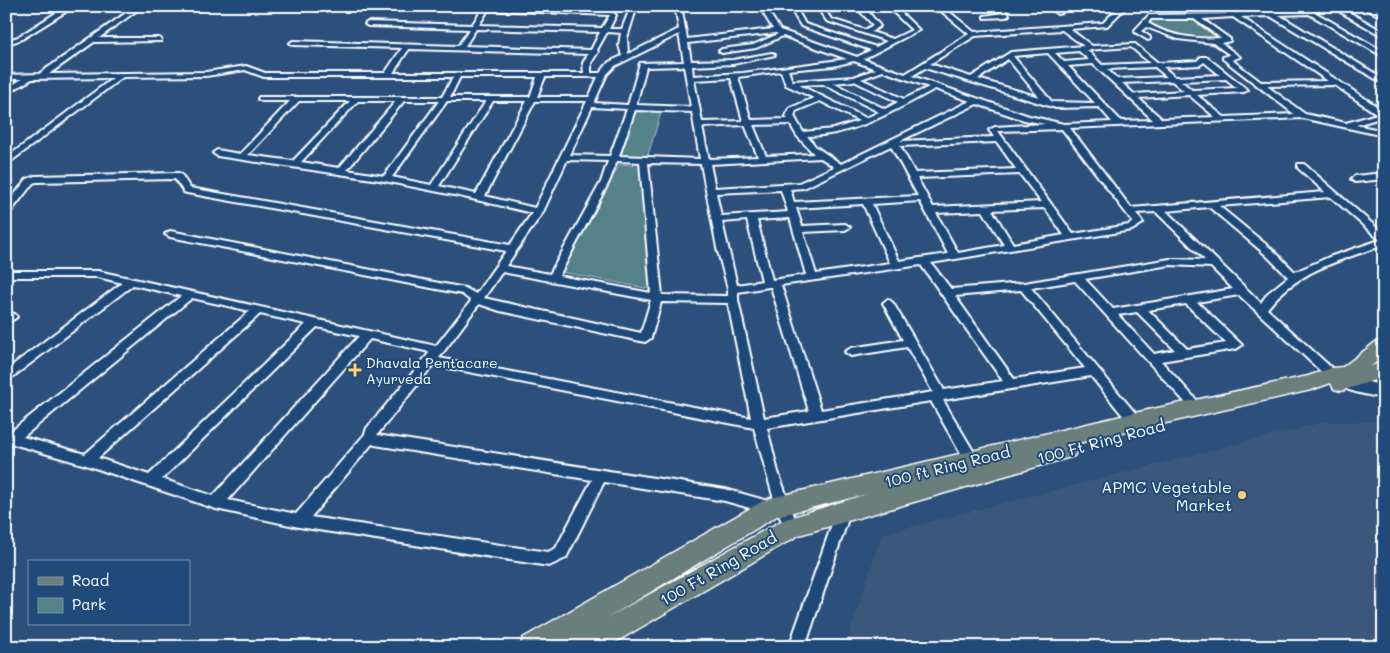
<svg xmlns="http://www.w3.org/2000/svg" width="1390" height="653" viewBox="0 0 1390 653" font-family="Mali,sans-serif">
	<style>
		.built { fill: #3b587c }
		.green { fill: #558188; stroke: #aac0c4 }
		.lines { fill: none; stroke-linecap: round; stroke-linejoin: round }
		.minor-casing { stroke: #fff; stroke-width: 4 }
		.tertiary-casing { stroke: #fff; stroke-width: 4 }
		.primary-casing { stroke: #fff; stroke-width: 3 }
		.minor { fill: #1f4a7a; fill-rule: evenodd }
		.tertiary { fill: #1f4a7a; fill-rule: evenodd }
		.primary { fill: #6b7f7c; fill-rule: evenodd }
		.poi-dot { fill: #ffd166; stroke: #1f4a7a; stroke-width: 2 }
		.labels { text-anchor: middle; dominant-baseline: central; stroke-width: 4; stroke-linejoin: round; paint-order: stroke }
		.poi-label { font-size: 14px; fill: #fff; stroke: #1f4a7a; text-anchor: start }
		.near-street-label { font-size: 16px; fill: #fff; stroke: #1f4a7a }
		.near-poi-label { font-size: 16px; fill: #fff; stroke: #1f4a7a; text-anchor: end }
	</style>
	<rect width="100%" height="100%" fill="#2c507b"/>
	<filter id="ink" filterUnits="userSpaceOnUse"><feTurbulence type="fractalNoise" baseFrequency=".02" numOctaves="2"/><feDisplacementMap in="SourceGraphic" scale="10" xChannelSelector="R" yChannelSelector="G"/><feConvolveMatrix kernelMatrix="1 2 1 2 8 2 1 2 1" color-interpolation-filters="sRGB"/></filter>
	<g filter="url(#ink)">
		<path class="built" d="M1324 422H1384V647H845L882 534Z"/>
		<path class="green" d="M1150 18H1195L1223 39 1191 38 1151 26 1149 25Z
			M636 109 662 110 647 158 619 156Z
			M620 164 640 166 650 289 561 272Z"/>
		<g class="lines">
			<defs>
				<path id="minor" d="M67 6H75L22 39 6 45V41L18 37Z
					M136 6H143L99 38H159L161 39V41L94 42 49 74 206 72 246 66 265 73H385L402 48 293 45 290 43 293 41 458 46 470 29 368 26 365 24 368 22 472 25 482 10 420 8 417 6H478L611 11 616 15 609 29H622L631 6H637L627 38 628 54 679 29 675 6H681L687 39 773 29 759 6H765L780 30 857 57 871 50 801 26 789 6H795L805 24 876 47 887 41 827 21 816 6H822L824 8 873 6 865 8 880 26 871 32 893 39 912 30 887 6H894L919 30 863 59 905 74 969 34 935 6H942L974 32 1103 23 1120 6H1127L1107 26 1070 29 1092 46 1135 44 1158 63 1197 61 1201 57H1208L1209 59 1248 90 1244 92 1197 95 1224 117 1294 114 1223 59V57L1230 55 1213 43 1178 39 1146 27 1141 31 1150 37V39L1148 40 1135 32V30L1149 15 1227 14 1217 6H1225L1235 13 1265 12 1256 6H1264L1273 12 1303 10 1300 8 1304 6 1384 52V57L1309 14 1279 15 1384 79V84L1270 16 1241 17 1384 111V117L1356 125 1384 131V136L1302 118 1070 128 1131 208 1325 192 1298 168V164H1304L1384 234V245C1341 260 1296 271 1267 309L1336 372 1338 375 1336 378H1328L1239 295 1197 302 1242 345 1236 349 1161 361 1201 405 1203 408 1201 411H1193L1075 281 1031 288 1146 426 1147 429 1146 432 1141 434 1136 432 1091 376 943 400 978 459 976 463 971 464 966 463 931 401 767 428 778 472 798 527 796 531 791 533 786 531 777 510 776 512 771 514 725 501 604 482 566 558 549 566 299 527 216 509 86 465 6 442V432L9 433 181 296 133 285 10 379 6 380V370L122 283 98 277H6V271H98L436 346 471 301 462 294 170 237 165 234 170 231 465 288 476 294 506 251 187 193 184 192 175 179 36 182 33 183 9 214 6 215V205L27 179 35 176 178 173 181 174 190 188 510 245 532 213 459 196 379 180 217 156 213 153 217 150 240 154 290 101H262L258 99 259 97H442L453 77H264L245 70 206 76 123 77 6 165V158L113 78 32 79 6 94V89L22 79H6V75L39 74ZM858 9 873 25 865 30 831 19 826 12ZM488 10 609 15H610L602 28 479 25ZM1233 17 1328 81 1261 82 1232 60 1240 57 1221 43 1230 41V39L1202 19ZM1151 19H1194L1221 38C1198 40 1167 36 1148 23ZM476 29 600 32 591 50 465 46ZM1062 30 1084 46 1011 52 971 77 930 64 975 36ZM607 32 621 33 619 45 622 56 609 62 600 73H591V63L598 52 597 50ZM776 33 778 34 753 45 722 49 719 51 722 53 756 48 783 36 847 59 743 73 693 76 692 66 733 64 775 55 772 53 733 60 691 61 688 43ZM679 34 684 62 640 63 628 105 594 103 607 74 615 66ZM1131 47 1150 63 1102 65 1087 50ZM409 49 588 54 583 63 584 73H393ZM1079 51 1089 60 1064 62 1055 53ZM1048 53 1095 103 1052 102 1013 56ZM1008 59 1039 97 978 79ZM854 61 876 69 854 77 792 81 788 70 833 66ZM1204 62 1220 75 1175 77 1163 67 1200 65ZM1093 64 1153 120 1121 121 1068 66ZM684 66 691 107 636 105 646 67ZM1155 67 1167 77 1117 79 1107 69ZM925 68 1056 108 1099 107 1112 122 1064 124 1029 116 912 76ZM781 71 786 85 814 98 790 108 786 116 788 119 751 120 738 77ZM883 71 929 87 904 99 861 79ZM460 77H537L530 97H450ZM545 77H598L589 97H537ZM731 78 743 121 702 122 694 80ZM1226 79 1237 88 1192 90 1181 81ZM854 81 898 102 885 109 833 83ZM1172 81 1184 91 1134 94 1122 83ZM823 84 879 112 866 118 799 85ZM1335 85 1377 114 1346 123 1305 114 1267 86ZM935 89 970 101 841 164 816 147 807 136C854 136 895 110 935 89ZM1189 95 1215 117 1162 119 1138 98ZM299 101H350L293 161 248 155ZM358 101H396L339 168 301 162ZM404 101H439L384 176 347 170ZM447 101H486L431 185 392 177ZM493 101H527L476 194 439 186ZM535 101H587L535 208 485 196ZM820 101 859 121 834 129 803 132 794 116 796 111ZM977 104 1024 120 1045 124 995 127 989 130 994 137 900 141ZM592 107 627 109 610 156 570 155ZM635 110 692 112 700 159 619 156ZM790 124 797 136 814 154 766 156 753 125ZM745 125 758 157 709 159 702 127ZM1062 129 1133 222 1129 225 1073 234 998 131ZM997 142 1016 169 915 173 900 146ZM891 146 918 196 794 202 790 189 804 188ZM821 158 834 167 799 183 715 188 710 164ZM567 160 608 161 601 182 550 274 506 266 543 212ZM617 161 640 162 651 293 559 276 609 182ZM648 163 701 164 717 248 728 289V296L662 295ZM1020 174 1041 202 933 207 917 178ZM781 190 788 212 721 216 716 193ZM1331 197 1380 240 1329 257 1295 272 1274 251 1219 206ZM920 201 948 254 899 261 872 204ZM863 204 890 263 816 274 803 232 845 230 850 227 845 224 802 226 796 208ZM1209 207 1266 255 1288 277 1268 293 1261 303 1166 211ZM1045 208 1064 235 1013 244 992 210ZM983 211 1004 245 958 253 936 213ZM1156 212 1205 260 1170 259 1024 283 951 289 931 263 1132 230 1143 223 1136 213ZM790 218 806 275 772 280 757 220ZM747 220 762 281 737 285 722 222ZM921 265 1003 381 944 390 893 303 888 299 883 303 903 340 851 348 845 352 851 356 907 347 933 392 821 410 781 285ZM1170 265 1211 267 1233 289 1113 309 1085 279ZM502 272 651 300 641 333 484 298ZM769 287H771L809 411 764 418 738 300V292ZM1021 290 1085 368 1014 379 955 296ZM192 298 250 311 85 454 23 437ZM661 302 728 303 751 418 439 358 479 304 500 311 645 342 651 338ZM1186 304 1226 343 1187 349 1148 310ZM1137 312 1175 350 1154 354 1118 315ZM260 314 306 324 149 475 98 458ZM317 327 359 336 213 496 162 479ZM370 339 430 352 367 428 365 434 296 514 228 500ZM433 365 754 428 775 503 725 489 377 435ZM372 444 375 445 592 480 556 548 548 552 311 517Z
					M995 6H1002L1009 15 1006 17 984 18V16L1003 13Z
					M1047 6H1054L1062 13 1057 14Z
					M1330 6H1338L1384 32V37Z
					M1360 6H1369L1384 13V18Z
					M1384 173V179L1355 182 1351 179 1355 176Z
					M6 312 15 314 17 317 11 321 6 320Z
					M844 504 849 506 851 510 805 647H789L837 510 839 506Z"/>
				<path id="tertiary" d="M1340 373 1352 378 1384 386V398C1370 395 1339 391 1332 379L1334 375Z"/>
				<path id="primary" d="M1384 339V356L1370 367 1384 360V377L1341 391 1334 389 1331 383 1311 390 1074 444 1077 450 1074 456 799 535 607 647H568L571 640 559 647H520L523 638 763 501 771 498 1134 413 1308 376 1332 368 1343 367 1377 341ZM867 494 783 520 607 618 777 516Z"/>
			</defs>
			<use href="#minor" class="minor-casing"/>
			<use href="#tertiary" class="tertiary-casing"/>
			<use href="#primary" class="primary-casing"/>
			<use href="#minor" class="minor"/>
			<use href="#tertiary" class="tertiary"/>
			<use href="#primary" class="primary"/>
		</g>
	</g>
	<g class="poi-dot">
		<path d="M352.5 362.5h5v5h5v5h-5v5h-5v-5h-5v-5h5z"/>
		<circle cx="1242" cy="495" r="5"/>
	</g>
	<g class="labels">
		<g class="poi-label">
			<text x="366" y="362">Dhavala Pentacare<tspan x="366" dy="16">Ayurveda</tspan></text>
		</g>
		<g class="near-street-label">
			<text transform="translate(1101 441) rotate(-15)">100 Ft Ring Road</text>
			<text transform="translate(947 466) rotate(-14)">100 ft Ring Road</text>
			<text transform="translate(718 568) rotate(-30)">100 Ft Ring Road</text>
		</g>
		<g class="near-poi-label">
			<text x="1232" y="486">APMC Vegetable<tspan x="1232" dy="18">Market</tspan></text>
		</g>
	</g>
	<rect width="1390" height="653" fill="none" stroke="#1f4a7a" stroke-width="25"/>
	<rect x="12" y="12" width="1365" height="628" fill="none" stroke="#fff" stroke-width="2" filter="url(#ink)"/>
	<rect x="28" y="560" width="162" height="65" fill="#1f4a7a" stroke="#7992af"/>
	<rect x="38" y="577" width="25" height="8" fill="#6b7f7c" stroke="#7992af"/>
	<text x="72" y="586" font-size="15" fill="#ffffff">Road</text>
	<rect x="38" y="598" width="25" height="15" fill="#558188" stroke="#7992af"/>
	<text x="72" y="610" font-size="15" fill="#ffffff">Park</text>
</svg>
